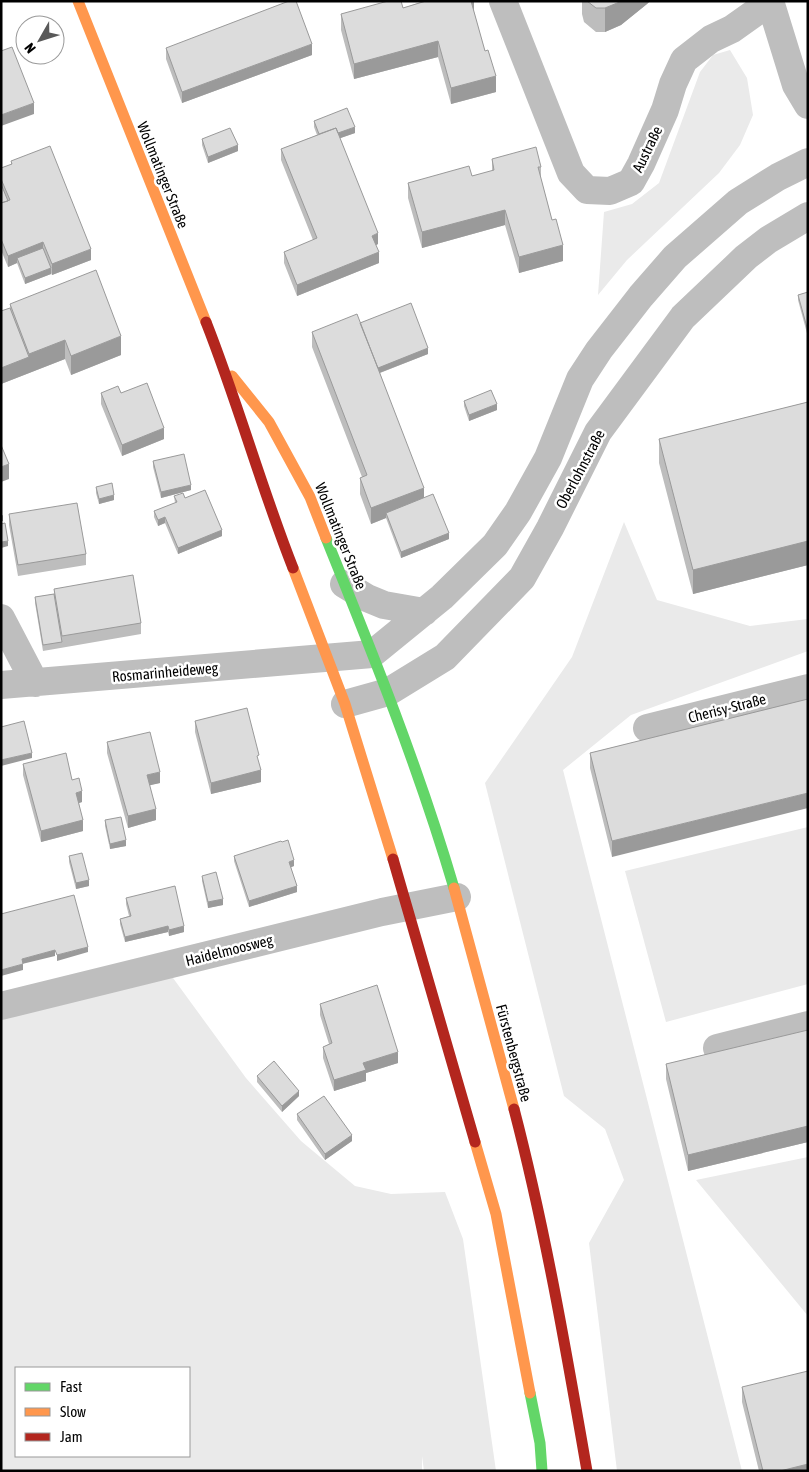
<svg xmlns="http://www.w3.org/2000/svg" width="809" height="1472" viewBox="0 0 809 1472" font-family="'Asap Condensed',sans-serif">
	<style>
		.green { fill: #eaeaea; fill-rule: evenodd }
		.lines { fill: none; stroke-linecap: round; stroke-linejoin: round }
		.street { stroke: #bebebe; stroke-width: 28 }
		.fast { stroke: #63d668; stroke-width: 11 }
		.slow { stroke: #ff974d; stroke-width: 11 }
		.jam { stroke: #b3261e; stroke-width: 11 }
		.wall { fill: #bdbdbd }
		.shaded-wall { fill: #9a9a9a }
		.building { fill: #dcdcdc; stroke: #9a9a9a }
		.labels { text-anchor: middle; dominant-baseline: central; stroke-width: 5; stroke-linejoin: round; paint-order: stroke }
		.street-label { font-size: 15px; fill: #000; stroke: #fff }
	</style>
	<rect width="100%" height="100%" fill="#fff"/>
	<path class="green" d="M730 50 747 78 753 115 740 145 719 173 627 260 598 295 604 212 632 204 659 183 700 72 713 55Z
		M624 522 657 600 750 626 808 619V651L631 715 563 770 742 1471H617L589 1243 624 1180 605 1129 564 1096 485 783 572 657Z
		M808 827V984L666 1022 625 871Z
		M165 967 246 1078 301 1141 355 1186 391 1194 445 1192 463 1239 496 1471H424L422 1456V1471H1V1006ZM16 1368H189V1456H16Z
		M808 1157V1316L696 1180Z"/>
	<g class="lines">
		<path class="street" d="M503 1 571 173 587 190 610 191 631 182 641 164 665 110 673 84 684 60 711 39 732 29 770 2
			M770 1 796 85 808 105
			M344 584 367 598 384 605 424 612
			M1 618 35 683
			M1 685 372 654 442 597 495 545 518 512 548 458 580 379 599 350 641 296 675 257 738 202 778 177 808 162
			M345 704 388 692 445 657 522 578 550 528 598 432 683 317 746 257 768 240 808 216
			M647 728 808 688
			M1 1006 382 912 457 897
			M717 1048 808 1025"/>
		<path class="fast" d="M326 538C373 654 419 769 454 888
			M530 1393 540 1443 542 1471"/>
		<path class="slow" d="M78 1 206 322
			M232 376 269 422 310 497 326 538
			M293 568 345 704 393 859
			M454 888 514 1109
			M475 1142 496 1214 530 1393"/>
		<path class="jam" d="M206 322C238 403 261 487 293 568
			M393 859 475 1142
			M514 1109C545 1228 566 1350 587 1471"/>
	</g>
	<path class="wall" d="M424 1H474V12L496 92 451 104 438 57 354 79 341 30V14L403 8Z
		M582 1H650L647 4 621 25 605 32H596L584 22 582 14Z
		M166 48 312 55 182 103 166 59Z
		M314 121 355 133 340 138 378 244 376 245 379 263 297 296 284 263V252L313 240 281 160V149L317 135 314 127Z
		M202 139 238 151 208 163 202 145Z
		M492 159 541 167V179L563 261 519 273 505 225 422 248 408 198V183L472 176 492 171Z
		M11 161 91 260 52 275 51 273V274L25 284 17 263 8 267 1 250V168L11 165Z
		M808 292V337L798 300V295Z
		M10 304 121 355 71 375 65 359 1 384V311L10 308Z
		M360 323 428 354 380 373 424 497 449 539 401 558 386 518 371 524 360 494V478L362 477 312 347V332Z
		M101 393H121L164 439 122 456 101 404Z
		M464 401 497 410 469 421 464 406Z
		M808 402V565L693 594 659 463V439Z
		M153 461 191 490 161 498 153 467Z
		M96 487 114 500 99 504 96 493Z
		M174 496 185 498 222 536 178 554 165 523 158 526 154 517V511L175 503Z
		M9 514 86 554V565L18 576 9 525Z
		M54 589 141 623V634L43 651 35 603V597L54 594Z
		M808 699 612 857 590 768V753Z
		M195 721 259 764 261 782 211 794 195 732Z
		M107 742 160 783 149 785 156 820 128 828 107 753Z
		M23 764 72 780 82 802 79 803 83 831 41 842 23 775Z
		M105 820 126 846 110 849 105 826Z
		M69 856 89 886 76 889 69 862Z
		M234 856 294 866 291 867 297 892 249 907 234 861Z
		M202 876 223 905 208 908 202 881Z
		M126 898 184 932 169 936 168 932 125 942 120 924V919L129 916 126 904Z
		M320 1004 398 1063 366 1073V1081L334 1091 323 1058V1047L329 1044 320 1015Z
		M808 1030V1142L688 1171 666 1079V1064Z
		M257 1076 299 1096 282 1112 257 1082Z
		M297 1114 352 1141 325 1160 297 1120Z
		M742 1387 808 1471H759L742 1402Z"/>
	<path class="shaded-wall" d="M470 1H474V13Z
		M622 1H650L647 4 621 25 605 32V8Z
		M438 41V57L354 79V64Z
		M312 44V55L182 103V92Z
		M496 76V92L451 104V88Z
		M34 103V114L1 126V115Z
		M355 127V133L321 145V139Z
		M238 145V151L208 163V157Z
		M505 210V225L422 248V232Z
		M378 233V244L372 247V236Z
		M43 242V253L17 258V263L8 267V256Z
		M563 245V261L519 273V257Z
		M91 249V260L52 275V264Z
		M379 252V263L297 296V285Z
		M51 268V274L25 284V278Z
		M121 336V355L71 375V356Z
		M65 340V359L1 384V368L29 357V354Z
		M428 348V354L374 375V369Z
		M497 404V410L469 421V415Z
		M164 428V439L122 456V445Z
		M9 464V479L1 482V467Z
		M191 485V490L161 498V492Z
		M424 488V503L386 513V518L371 524V508Z
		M114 495V500L99 504V499Z
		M3 515V521H1V516Z
		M165 517V523L158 526V520Z
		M222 530V536L178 554V548Z
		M449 533V539L401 558V552Z
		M8 541V546L1 548V542Z
		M808 541V565L693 594V570Z
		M32 753V758L1 766V760Z
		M261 770V782L211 794V783Z
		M160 772V783L147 786V775Z
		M82 791V802L76 804V793Z
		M808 793V808L612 857V841Z
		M156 809V820L128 828V816Z
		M83 820V831L41 842V831Z
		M126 840V846L110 849V844Z
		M294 860V866L289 868V862Z
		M89 880V886L76 889V883Z
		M297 886V892L249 907V901Z
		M223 899V905L208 908V902Z
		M168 926V932L125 942V937Z
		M184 926V932L169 936V930Z
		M88 947V952L57 961V955Z
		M55 950V956L22 964V959Z
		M23 964V970L1 976V970Z
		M398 1052V1063L366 1073V1081L334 1091V1080L363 1063Z
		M299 1091V1096L282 1112V1106Z
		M808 1126V1142L688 1171V1155Z
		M352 1135V1141L325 1160V1154Z
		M808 1464V1471H780Z"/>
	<path class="building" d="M289 1H296L312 44 182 92 166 48Z
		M388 1H401L403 8 426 1H471L485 51 488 50 496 76 451 88 438 41 354 64 341 14Z
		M587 1H622L605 8H596Z
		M12 47 34 103 1 115V51Z
		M347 108 355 127 338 133 336 128 319 134 314 121Z
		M230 128 238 145 208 157 202 139Z
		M336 128 378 233 372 236 379 252 297 285 284 252 317 238 281 149Z
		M50 146 91 249 52 264 43 242 8 256 1 239V203L10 200 1 179V168L12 164 11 161Z
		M536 147 541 167H538L552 220 556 219 563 245 519 257 505 210 422 232 408 183 469 166 472 176 494 170 492 159Z
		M1 184 8 201 1 203Z
		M43 248 51 268 25 278 17 258Z
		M96 270 121 336 71 356 65 340 29 354 10 304Z
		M808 292V331L798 295Z
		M411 303 428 348 378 368 360 323Z
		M10 308 29 357 1 368V311Z
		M357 314 424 488 371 508 360 478 367 475 312 332Z
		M147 383 164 428 122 445 101 393 118 386 121 393Z
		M491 390 497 404 469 415 464 401Z
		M808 402V541L693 570 659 439Z
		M1 445 9 464 1 467Z
		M184 454 191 485 161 492 153 461Z
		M112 483 114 495 99 499 96 487Z
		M205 490 222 530 178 548 165 517 158 520 154 511 177 502 174 496 183 493 185 498Z
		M433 494 449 533 401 552 386 513Z
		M77 503 86 554 18 565 9 514Z
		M5 523 8 541 1 542V524Z
		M133 575 141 623 62 636 54 589Z
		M54 594 62 642 43 645 35 597Z
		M808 699V793L612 841 590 753Z
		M247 708 259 755 257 756 261 770 211 783 195 721Z
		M24 721 32 753 1 760V727Z
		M150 732 160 772 147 775 156 809 128 816 107 742Z
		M66 753 72 780 79 778 82 791 76 793 83 820 41 831 23 764Z
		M121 817 126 840 110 844 105 820Z
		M288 840 294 860 289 862 297 886 249 901 234 856 281 841 282 842Z
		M82 853 89 880 76 883 69 856Z
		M216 872 223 899 208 902 202 876Z
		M175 886 184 926 169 930 168 926 125 937 120 919 131 916 126 898Z
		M74 895 88 947 57 955 55 950 22 959 23 964 1 970V914Z
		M377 985 398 1052 363 1063 366 1070 334 1080 323 1047 332 1043 320 1004Z
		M808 1030V1126L688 1155 666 1064Z
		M274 1061 299 1091 282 1106 257 1076Z
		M324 1096 352 1135 325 1154 297 1114Z
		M808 1371V1464L780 1471H763L742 1387Z"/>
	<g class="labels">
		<g class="street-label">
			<text transform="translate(647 149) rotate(-64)">Austraße</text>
			<text transform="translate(163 175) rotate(68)">Wollmatinger Straße</text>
			<text transform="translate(580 469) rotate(-62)">Oberlohnstraße</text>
			<text transform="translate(341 536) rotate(68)">Wollmatinger Straße</text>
			<text transform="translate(165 672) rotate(-5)">Rosmarinheideweg</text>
			<text transform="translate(727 708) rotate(-14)">Cherisy-Straße</text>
			<text transform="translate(229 950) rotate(-14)">Haidelmoosweg</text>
			<text transform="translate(514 1053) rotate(75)">Fürstenbergstraße</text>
		</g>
	</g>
	<rect width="809" height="1472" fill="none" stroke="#000000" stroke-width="5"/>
	<rect x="15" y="1367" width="175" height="90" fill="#ffffff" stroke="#999999"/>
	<rect x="25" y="1383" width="25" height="8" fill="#63d668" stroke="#999999"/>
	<text x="60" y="1392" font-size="15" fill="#000000">Fast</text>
	<rect x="25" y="1408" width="25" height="8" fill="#ff974d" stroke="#999999"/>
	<text x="60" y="1417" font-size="15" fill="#000000">Slow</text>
	<rect x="25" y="1433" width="25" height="8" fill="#b3261e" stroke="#999999"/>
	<text x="60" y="1442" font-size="15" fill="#000000">Jam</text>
	<g transform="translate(40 40) rotate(231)"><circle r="24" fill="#ffffff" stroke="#999999"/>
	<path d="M0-4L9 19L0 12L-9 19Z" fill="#595959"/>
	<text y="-8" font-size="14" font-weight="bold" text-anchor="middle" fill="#000000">N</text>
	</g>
</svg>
